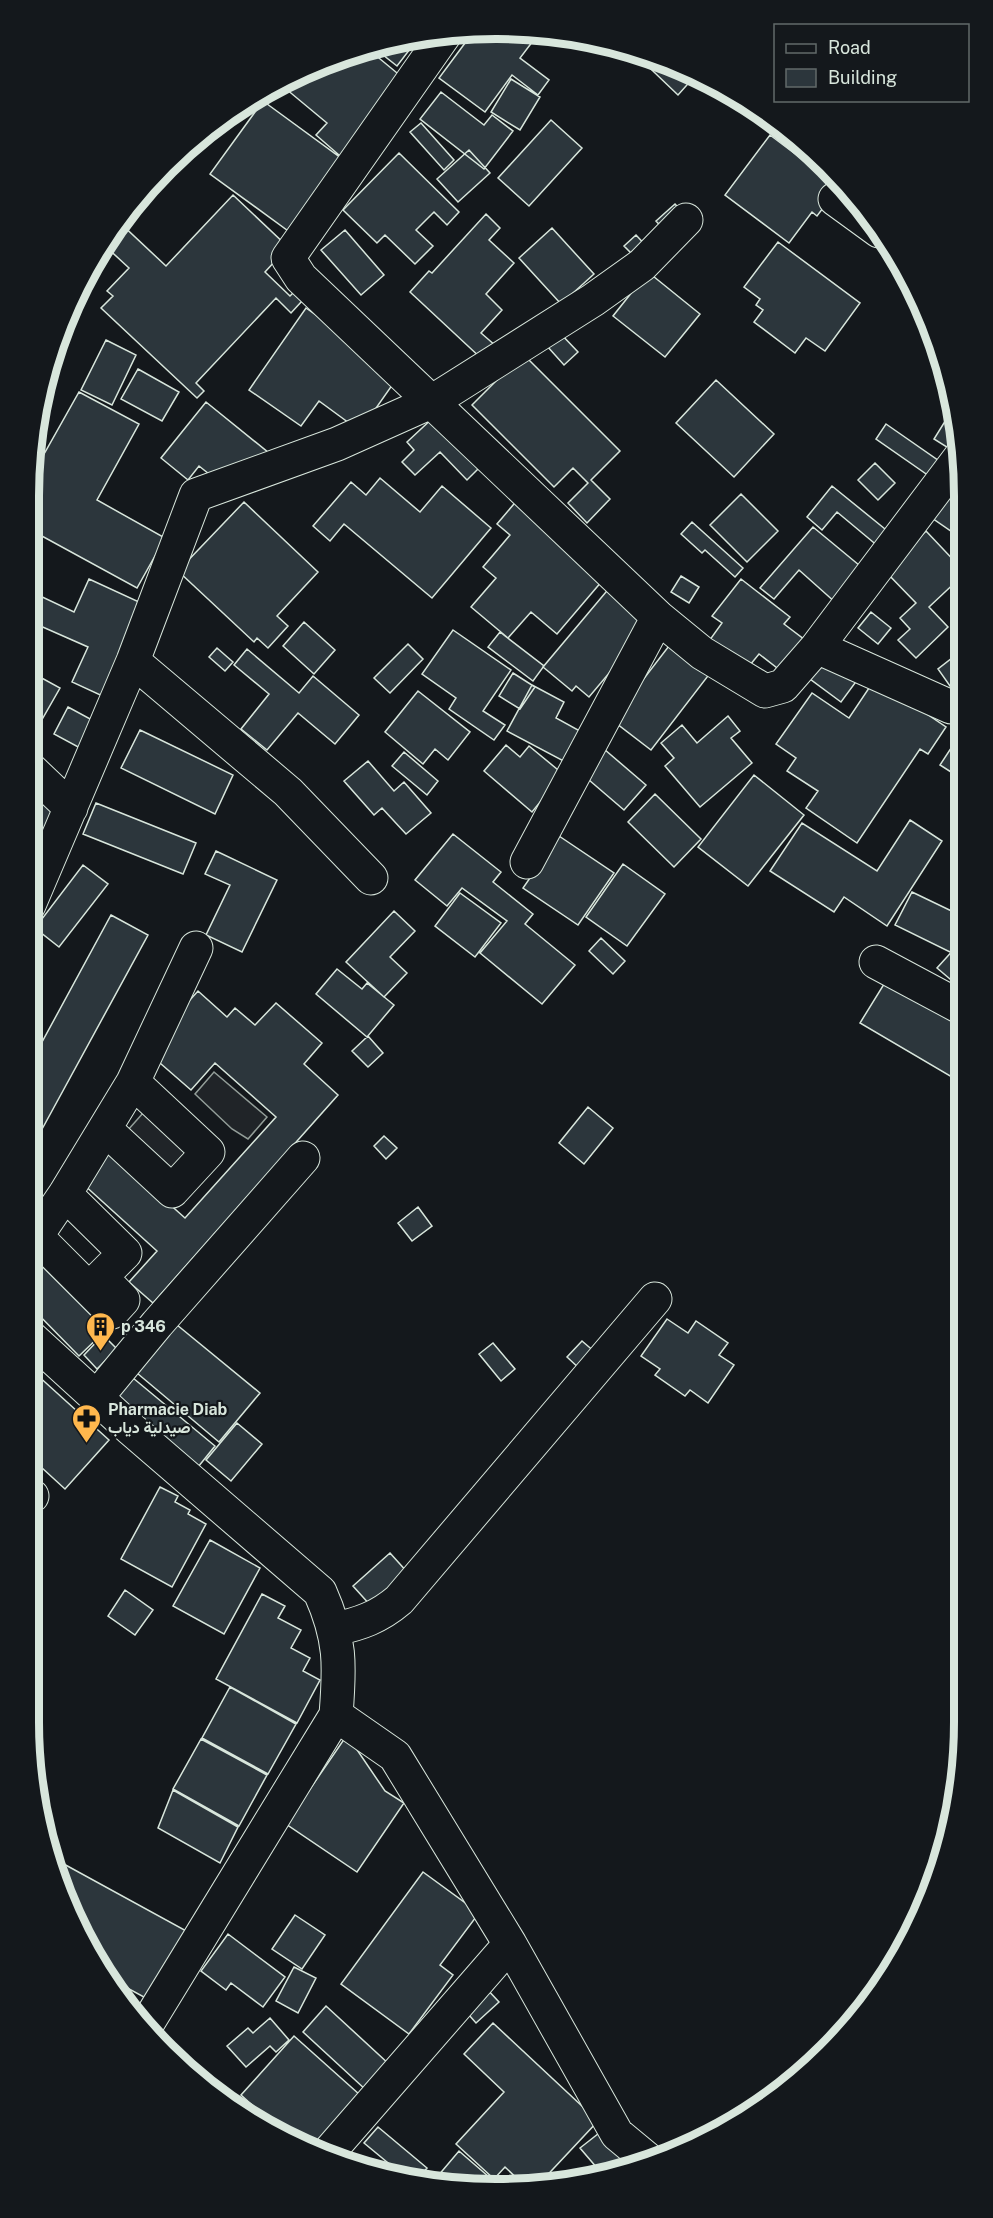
<svg xmlns="http://www.w3.org/2000/svg" width="993" height="2218" viewBox="0 0 993 2218" font-family="'Public Sans',Vazirmatn,sans-serif">
	<style>
		.green { fill: #202428; stroke: #939e99; stroke-width: 1.5 }
		.building { fill: #2c363c; stroke: #d8e6dc; stroke-width: 1.5 }
		.lines { fill: none; stroke-linecap: round; stroke-linejoin: round }
		.minor-casing { stroke: #d8e6dc; stroke-width: 35 }
		.minor { stroke: #14181c; stroke-width: 33 }
		.labels { text-anchor: middle; dominant-baseline: central; stroke-width: 4.5; stroke-linejoin: round; paint-order: stroke }
		.poi-label { font-size: 16px; font-weight: bold; fill: #d8e6dc; stroke: #14181c; text-anchor: start }
		.rim { fill: none; stroke: #d8e6dc; stroke-width: 8 }
	</style>
	<rect width="100%" height="100%" fill="#14181c"/>
	<path class="green" d="M214 1072 267 1117 248 1139 232 1129 195 1094Z
		M143 1113 190 1156 174 1173 128 1130Z"/>
	<path class="building" d="M496 29 539 33 520 58 549 80 538 95 512 75 485 112 439 78 468 39 460 32Z
		M420 36 397 66 373 47 405 38Z
		M368 49 408 82 347 162 316 135 327 123 280 84 317 64Z
		M631 50 675 64 695 76 678 95Z
		M511 79 540 97 520 130 491 112Z
		M441 92 484 125 492 115 513 131 484 169 420 119Z
		M263 101 345 161 291 233 210 174Z
		M551 120 582 148 529 206 498 178Z
		M421 123 454 160 444 170 410 132Z
		M770 135 839 187 817 216 812 212 789 243 725 195Z
		M469 150 490 173 458 202 437 179Z
		M399 153 459 212 447 225 434 212 416 230 433 246 415 264 385 235 377 243 343 210Z
		M233 195 288 247 265 272 290 296 293 293 302 301 291 313 276 298 196 383 204 391 197 398 101 308 113 296 107 291 129 268 103 244 119 222 166 266Z
		M675 204 687 217 668 234 656 221Z
		M486 214 500 228 489 240 514 263 486 294 502 310 481 333 496 346 483 360 410 292 429 271 432 273Z
		M552 228 594 274 561 304 519 258Z
		M345 230 384 275 361 295 321 250Z
		M636 235 650 250 639 261 624 246Z
		M778 242 860 303 825 351 806 338 795 353 754 322 763 310 756 305 760 299 744 287Z
		M648 272 700 314 665 357 613 316Z
		M306 308 400 374 360 431 319 401 301 426 249 390Z
		M560 333 578 352 564 365 547 346Z
		M106 340 136 355 112 405 81 390Z
		M523 354 620 451 591 480 610 499 587 523 568 503 588 483 573 468 554 487 472 405Z
		M138 369 179 392 162 421 121 399Z
		M716 380 774 434 734 477 676 423Z
		M79 392 139 424 97 500 165 538 137 588 29 529 30 479Z
		M206 402 279 461 224 486 199 466 188 480 161 458Z
		M952 410 960 435 953 451 934 439Z
		M436 415 483 464 467 480 440 452 415 475 402 462 414 450 407 442Z
		M886 424 942 463 932 478 876 439Z
		M875 463 895 483 878 500 858 480Z
		M380 478 420 512 442 486 491 528 432 598 344 524 330 541 313 526 351 482 366 495Z
		M961 478V538L932 518Z
		M832 486 890 533 879 547 837 512 822 530 807 517Z
		M741 494 778 531 747 562 710 525Z
		M519 498 608 574 557 634 531 612 508 638 471 607 496 578 483 567 510 535 497 524Z
		M244 502 318 572 277 616 288 626 268 648 257 638 254 642 178 571Z
		M692 522 743 568 735 577 705 550 702 553 681 534Z
		M813 527 865 570 836 603 799 570 774 599 760 588Z
		M926 531 961 568V577L929 607 948 627 916 658 898 640 910 629 900 618 916 603 885 571Z
		M681 576 699 587 689 603 671 592Z
		M89 579 150 607 109 699 72 682 88 647 29 621V610L36 594 74 612Z
		M741 579 790 617 784 624 805 640 781 671 759 654 741 676 704 648 722 623 712 616Z
		M611 586 653 621 589 697 576 686 572 691 543 667Z
		M871 612 891 628 878 644 858 628Z
		M304 622 335 650 314 674 283 646Z
		M453 630 511 670 483 711 505 725 494 740 449 709 456 698 422 674Z
		M500 632 544 666 533 681 488 647Z
		M672 642 711 672 651 750 612 720Z
		M408 644 423 659 390 693 374 678Z
		M217 648 233 662 225 671 209 657Z
		M247 649 299 693 313 676 359 715 335 744 298 713 267 750 241 729 269 694 234 665Z
		M961 651V693L957 696 938 669Z
		M827 655 858 679 841 702 810 679Z
		M29 671 60 688 36 730 29 726Z
		M513 673 535 687 520 709 499 696Z
		M875 679 946 727 928 754 920 749 857 843 806 808 818 791 787 771 796 758 776 744 812 693 849 718Z
		M532 685 564 702 556 718 589 736 573 766 507 731Z
		M418 691 470 732 448 760 435 749 423 764 385 732Z
		M68 707 94 721 80 748 54 734Z
		M728 716 740 731 731 738 752 763 700 807 665 766 674 758 661 743 682 725 697 743Z
		M961 724 962 779 940 765 961 733 957 731Z
		M140 730 233 775 215 814 121 768Z
		M506 745 520 757 529 746 563 774 532 812 484 771Z
		M604 749 646 785 624 810 582 774Z
		M404 752 438 781 427 795 392 766Z
		M368 761 394 791 404 782 431 813 406 834 382 808 374 815 344 781Z
		M754 775 804 815 748 886 698 847Z
		M29 787 67 816 30 864 29 863Z
		M655 794 701 839 674 867 628 822Z
		M96 803 196 843 183 874 83 834Z
		M910 820 942 841 887 926 844 897 834 912 770 871 802 823 877 871Z
		M453 834 501 872 493 882 533 914 525 924 575 965 542 1004 480 953 507 921 462 888 447 906 415 880Z
		M559 836 614 873 578 925 523 888Z
		M216 851 277 880 242 952 206 935 230 885 205 874Z
		M623 864 665 894 627 946 586 917Z
		M83 865 108 884 59 947 35 928Z
		M912 892 962 916V928L950 952 895 925Z
		M460 893 501 923 475 957 435 926Z
		M394 911 415 931 390 957 407 973 384 997 346 962Z
		M111 915 148 935 29 1153V1066Z
		M601 938 625 961 613 974 589 951Z
		M956 947 962 952V966L950 979 937 968Z
		M337 969 362 989 367 983 394 1005 367 1037 316 994Z
		M889 976 962 1019V1083L860 1023Z
		M198 991 227 1017 235 1008 255 1025 276 1003 322 1043 304 1064 338 1095 153 1303 129 1282 157 1251 82 1183 110 1151 185 1218 276 1117 215 1063 191 1090 145 1050Z
		M368 1036 383 1053 368 1067 352 1051Z
		M588 1107 613 1128 584 1164 559 1143Z
		M384 1136 397 1148 386 1159 374 1146Z
		M418 1207 432 1226 412 1241 398 1223Z
		M41 1265 106 1330 79 1356 29 1305V1278Z
		M667 1319 688 1333 696 1321 728 1343 719 1355 734 1365 708 1403 690 1390 685 1396 655 1375 660 1369 641 1356Z
		M171 1320 260 1393 219 1442 131 1368Z
		M103 1335 117 1349 97 1369 84 1355Z
		M582 1341 596 1353 581 1370 567 1357Z
		M493 1343 515 1369 501 1381 479 1354Z
		M127 1373 215 1446 194 1472 105 1399Z
		M36 1374 109 1440 65 1489 29 1456V1383Z
		M237 1423 262 1444 231 1481 206 1460Z
		M160 1487 178 1496 175 1502 190 1510 188 1514 206 1524 172 1587 121 1559Z
		M210 1540 260 1568 224 1634 173 1606Z
		M390 1553 408 1573 371 1606 353 1586Z
		M125 1590 153 1610 135 1635 108 1616Z
		M262 1594 285 1606 278 1618 301 1630 291 1648 310 1658 303 1671 320 1680 297 1723 216 1679Z
		M230 1687 296 1724 268 1774 202 1738Z
		M347 1735 385 1791 404 1803 357 1872 286 1824Z
		M201 1739 267 1775 239 1826 173 1789Z
		M173 1790 238 1827 220 1863 158 1828Z
		M51 1857 190 1933 153 2002 107 1977 91 1955 53 1872Z
		M423 1872 479 1913 440 1965 453 1975 409 2034 341 1984Z
		M295 1915 325 1935 302 1969 272 1949Z
		M228 1934 285 1977 263 2007 231 1983 226 1990 201 1971Z
		M294 1967 316 1978 298 2013 276 2001Z
		M485 1987 499 2002 476 2023 462 2007Z
		M326 2006 390 2065 366 2090 303 2032Z
		M270 2018 289 2040 276 2052 270 2046 246 2067 227 2046 248 2028 253 2033Z
		M493 2023 598 2121 538 2185 526 2187 505 2167 494 2179 456 2144 504 2092 464 2054Z
		M294 2036 369 2103 326 2151 276 2132 279 2129 241 2095Z
		M378 2127 427 2168 415 2182 410 2181 364 2143Z
		M603 2130 632 2164 619 2169 615 2165 603 2175 580 2148Z
		M459 2151 496 2183 491 2189 432 2183Z"/>
	<g class="lines">
		<defs>
			<path id="minor" d="M445 34 288 258 301 278 658 617 527 862
				M835 199 879 231
				M961 456 817 647 951 707 961 706
				M658 617 702 653 765 691 783 686 817 647
				M133 661 288 792 371 878
				M29 768 71 808
				M29 905 133 661 196 495 337 444 433 401 593 300 642 265 686 220
				M876 962 962 1008
				M105 1129 172 1191 208 1152 133 1082
				M36 1236 112 1312 123 1300 101 1277 125 1253 65 1194
				M29 1247 65 1194 133 1082 196 948
				M29 1336 131 1429 320 1592C341 1639 340 1665 336 1715L395 1756 510 1944 617 2134 646 2158
				M96 1398 157 1324 303 1158
				M29 1494 32 1496
				M335 1629C360 1624 379 1617 399 1600L655 1299
				M144 2029 336 1715
				M329 2152 510 1944"/>
		</defs>
		<use href="#minor" class="minor-casing"/>
		<use href="#minor" class="minor"/>
	</g>
	<defs>
		<symbol id="building-pin" viewBox="-11 -11 22 30"><path d="M0 17L-7.5 6A9.5 9.5 0 1 1 7.5 6Z" fill="#ffb74d" stroke="#14181c"/><path d="M-4-6H4V6H1V3H-1V6H-4ZM-2.5-4.3h1.7v1.8h-1.7ZM.8-4.3h1.7v1.8H.8ZM-2.5-1h1.7V.8h-1.7ZM.8-1h1.7V.8H.8Z" fill="#111"/></symbol>
		<symbol id="pharmacy-pin" viewBox="-11 -11 22 30"><path d="M0 17L-7.5 6A9.5 9.5 0 1 1 7.5 6Z" fill="#ffb74d" stroke="#14181c"/><path d="M-2-6h4v4h4v4h-4v4h-4v-4h-4v-4h4Z" fill="#111"/></symbol>
	</defs>
	<g fill-rule="evenodd">
		<use href="#building-pin" x="84" y="1310" width="33" height="45"/>
		<use href="#pharmacy-pin" x="70" y="1402" width="33" height="45"/>
	</g>
	<g class="labels">
		<g class="poi-label">
			<text x="121" y="1326">p 346</text>
			<text x="108" y="1409">Pharmacie Diab<tspan x="108" dy="18">صيدلية دياب</tspan></text>
		</g>
	</g>
	<path d="M0 0H993V2218H0ZM496 39H497A457 457 0 0 1 954 496V1722A457 457 0 0 1 497 2179H496A457 457 0 0 1 39 1722V496A457 457 0 0 1 496 39Z" fill="#14181c" fill-rule="evenodd"/>
	<path class="rim" d="M496 39H497A457 457 0 0 1 954 496V1722A457 457 0 0 1 497 2179H496A457 457 0 0 1 39 1722V496A457 457 0 0 1 496 39Z"/>
	<rect x="774" y="24" width="195" height="78" fill="#14181c" stroke="#626a69" stroke-width="1.5"/>
	<rect x="786" y="44" width="30" height="9" fill="#14181c" stroke="#626a69" stroke-width="1.5"/>
	<text x="828" y="54" font-size="18" fill="#d8e6dc">Road</text>
	<rect x="786" y="69" width="30" height="18" fill="#2c363c" stroke="#626a69" stroke-width="1.5"/>
	<text x="828" y="84" font-size="18" fill="#d8e6dc">Building</text>
</svg>
